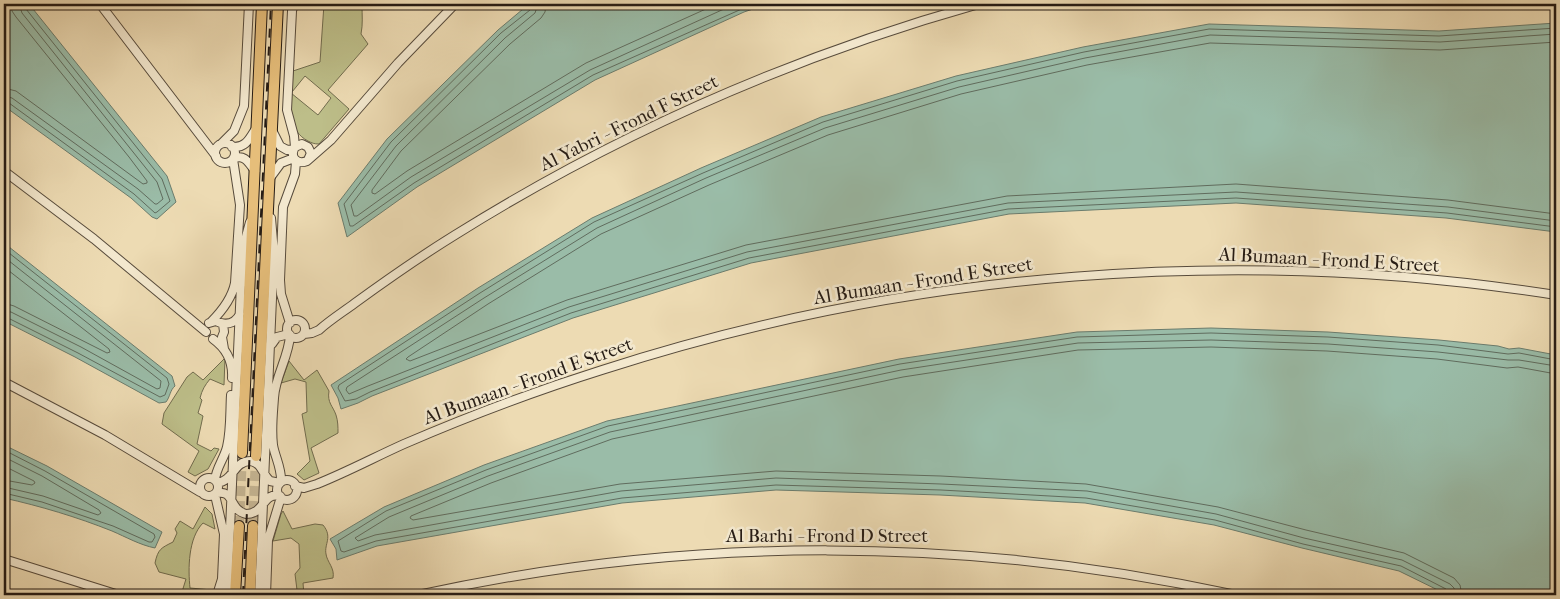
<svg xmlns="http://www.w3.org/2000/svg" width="1560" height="599" viewBox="0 0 1560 599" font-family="'IM FELL French Canon',serif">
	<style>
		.green { fill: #bdbe89; stroke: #716c4e }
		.water { fill: #9abca8; stroke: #6b7c6d }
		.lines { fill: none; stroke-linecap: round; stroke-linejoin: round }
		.shore { stroke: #606c5e; stroke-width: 1 }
		.major-tunnel { stroke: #c5b593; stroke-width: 10; stroke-dasharray: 10 5; stroke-linecap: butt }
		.minor-casing { stroke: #574b3c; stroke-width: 10 }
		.major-casing { stroke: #251b14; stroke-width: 12 }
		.minor { stroke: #f3e8ce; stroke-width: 8 }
		.major { stroke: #e6be7a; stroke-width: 10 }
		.rail { stroke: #251b14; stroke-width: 2; stroke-dasharray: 9 9; stroke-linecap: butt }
		.labels { text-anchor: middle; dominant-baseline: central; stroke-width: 5; stroke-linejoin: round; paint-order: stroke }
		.street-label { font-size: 19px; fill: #251b14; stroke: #f3e8ce }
	</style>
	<rect width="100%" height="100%" fill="#eddbb3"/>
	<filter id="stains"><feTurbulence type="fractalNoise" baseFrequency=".004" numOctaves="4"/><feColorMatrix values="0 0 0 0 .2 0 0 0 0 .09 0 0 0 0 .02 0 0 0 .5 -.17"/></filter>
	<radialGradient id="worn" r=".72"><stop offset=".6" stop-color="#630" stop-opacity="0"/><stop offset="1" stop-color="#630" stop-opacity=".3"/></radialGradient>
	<path class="green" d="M324 4H353L358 7 362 5C362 16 363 24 361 34L368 44 328 90 349 109 319 144C314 144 312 143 308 141 289 131 291 112 291 93L318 115 331 98 305 76 292 92 293 71 320 62Z
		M225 358 224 385 210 379C205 385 202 390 200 398L202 400 198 413 203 416 197 444 211 451 214 448 219 449 208 469 195 476 188 472 199 451 162 424 164 413 187 377 193 372 203 380Z
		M289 361 304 380 317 370 329 391C327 403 333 406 336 415 338 421 338 427 338 433L311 448 319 473 304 480 297 474 310 461 302 414 307 412 306 382 295 379 281 383Z
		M205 507 212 514 215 529 203 523C188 538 188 569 190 588L212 590 209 595H181L186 579 159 572 155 563C158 549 161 548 173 542L177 533 175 529 180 521 193 529Z
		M283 511 292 529 315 524 323 525C333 537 324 544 326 554 327 562 335 568 333 578L303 583 304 595 272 594 297 590 295 574 300 568 299 544 291 538 273 541 281 514Z"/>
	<path class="water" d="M4 4H29L167 176 176 202 157 219 152 217 131 198 4 106Z
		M529 4H768L744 12 595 80 417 187 347 237 338 203 387 139 498 30Z
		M1556 23V232L1446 218 1236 203 1009 214 751 263 573 318 372 396 358 403 341 409 338 398 331 385 478 288 592 218 701 168 821 117 956 76 1083 47 1209 24 1439 31Z
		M4 243 172 376 175 386C170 390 170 397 166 402L159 403 75 357 4 321Z
		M1211 328 1328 332 1439 340 1498 346 1509 349 1519 348 1556 355V595H1448L1399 571 1302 548 1214 525 1085 503 940 495 776 490 622 503 377 546 337 560 336 549 330 539 384 507 484 465 607 421 899 359 1077 332Z
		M4 445 47 466 162 532 155 548C140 545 126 537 112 531 77 517 40 506 4 498Z"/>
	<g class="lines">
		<path class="shore" d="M532 4 530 10 501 33 391 142 344 204 350 226H353L414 183 593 75 753 4
			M538 4 535 13 505 38 396 146 351 205 354 216H357L411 177 590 70 735 4
			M546 4 545 12 541 18 510 44 401 151 372 190V193L375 194 407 171 586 63 717 4
			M1556 28 1439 36 1209 29 1084 52 957 81 823 122 703 173 594 222 480 293 339 385 338 388 345 401 356 399 370 392 571 313 749 258 1008 209 1236 198 1447 213 1556 227
			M1556 34 1440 42 1210 35 1085 58 959 87 825 128 706 178 597 228 484 298 347 387 346 390 349 394 368 386 569 307 747 252 1008 203 1236 192 1448 207 1556 221
			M1556 42 1440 50 1210 43 1087 65 961 94 828 135 709 185 601 234 488 304 408 357 406 359 410 361 567 300 746 245 1007 196 1236 184 1448 200 1556 214
			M4 88 16 91 143 184 147 183V181L129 157 16 17 12 11 11 4
			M4 96 12 98 138 189 155 204H157L163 199 157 182 22 13 19 4
			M4 102 9 103 134 194 155 213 157 212 170 201 162 179 26 9 25 4
			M4 249 167 378 169 384 165 395 160 397 78 353 8 318 4 317
			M4 257 161 381 160 388 157 389 81 347 11 312 4 311
			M4 267 109 349 110 352 107 353 14 306 4 303
			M4 450 45 471 154 534 155 537 152 542H149L113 526 42 502 4 493
			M4 457 42 476 99 510 101 513 98 515 43 496 4 487
			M4 466 34 481 35 483 32 485 4 480
			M1449 595 1446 589 1401 566 1303 544 1215 520 1086 498 941 490 776 485 622 498 376 541 344 552 341 551 338 541 386 511 486 470 608 426 900 364 1077 337 1211 333 1328 337 1438 345 1508 354 1519 353 1556 360
			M1455 595 1454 588 1450 584 1402 560 1304 538 1216 514 1087 491 941 484 776 478 621 491 375 535 358 541 355 538 389 517 488 476 610 432 901 370 1078 343 1211 340 1328 344 1438 352 1508 360H1519L1556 366
			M1462 595 1460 585 1454 578 1404 553 1306 530 1218 507 1086 484 941 476 776 471 620 484 413 520 410 518 411 516 491 483 612 439 903 377 1078 350 1211 347 1327 351 1437 359 1507 368 1518 367 1556 374"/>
		<path class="major-tunnel" d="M239 526 242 453
			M253 526 256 456"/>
		<defs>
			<path id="minor" d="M100 4 216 156
				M294 4 292 11 287 110 294 136 295 147
				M273 132 280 146 287 150 294 149
				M215 153a10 10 0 1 1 20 0a10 10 0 1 1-20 0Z
				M221 144 234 131 244 106 249 4
				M232 147C245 148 249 140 255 130
				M233 159C244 153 249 163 255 171
				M308 160 311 153 308 147 302 144 295 147C289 157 297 165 307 161L331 140 398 63 455 4
				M4 171 94 239 206 332
				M270 178 281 163 294 158
				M287 329a9 9 0 1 1 18 0a9 9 0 1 1-18 0Z
				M211 322C222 311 232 298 235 283L240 205 233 159
				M209 323 216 321 223 324 224 332 222 337 224 349
				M221 323C229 325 236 322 240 314
				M290 323 281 294 280 280 283 207 295 174 296 161
				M304 334 312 333 319 330C330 320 343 312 355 303 388 279 421 256 455 235 618 133 794 56 979 4
				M213 339C227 349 233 362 232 378
				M272 344 277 337 289 334
				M4 382 105 435 200 492
				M200 487a9 9 0 1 1 18 0a9 9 0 1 1-18 0Z
				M215 480C216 468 224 459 227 447 231 430 230 412 231 395
				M277 490a10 10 0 1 1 20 0a10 10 0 1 1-20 0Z
				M281 482C282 469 275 457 273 445 271 429 273 413 274 398 275 376 289 357 290 335
				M217 483C234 481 233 461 251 461 263 464 262 474 270 481L280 483
				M295 486 304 488 317 484C347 472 375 457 404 444 469 416 535 391 602 370 908 271 1238 245 1556 295
				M217 493C235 490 228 509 246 514 265 514 262 492 280 496
				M215 495 224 534 222 579 217 595
				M4 559 119 595
				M227 595 241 285 244 244 250 222
				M259 595 274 253 271 218
				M266 595 268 540 281 497
				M418 595C689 535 966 536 1236 595"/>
			<path id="major" d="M242 453 262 4
				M256 456 278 4
				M235 595 239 526
				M250 595 253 526"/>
		</defs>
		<use href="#minor" class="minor-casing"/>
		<use href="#major" class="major-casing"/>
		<use href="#minor" class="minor"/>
		<use href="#major" class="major"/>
		<path class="rail" d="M243 595 271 4"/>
	</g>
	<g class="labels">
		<g class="street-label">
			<text transform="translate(629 123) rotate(-26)">Al Yabri - Frond F Street</text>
			<text transform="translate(1329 260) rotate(3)">Al Bumaan - Frond E Street</text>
			<text transform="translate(923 281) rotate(-9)">Al Bumaan - Frond E Street</text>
			<text transform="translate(528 381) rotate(-20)">Al Bumaan - Frond E Street</text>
			<text x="827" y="536">Al Barhi - Frond D Street</text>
		</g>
	</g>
	<rect width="1560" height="599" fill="none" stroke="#eddbb3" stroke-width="20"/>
	<rect x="5" y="5" width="1550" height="589" fill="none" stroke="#251b14" stroke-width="2.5"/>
	<rect x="10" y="10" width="1540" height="579" fill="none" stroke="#251b14"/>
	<rect width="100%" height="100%" filter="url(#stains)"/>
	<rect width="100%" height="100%" fill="url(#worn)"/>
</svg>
